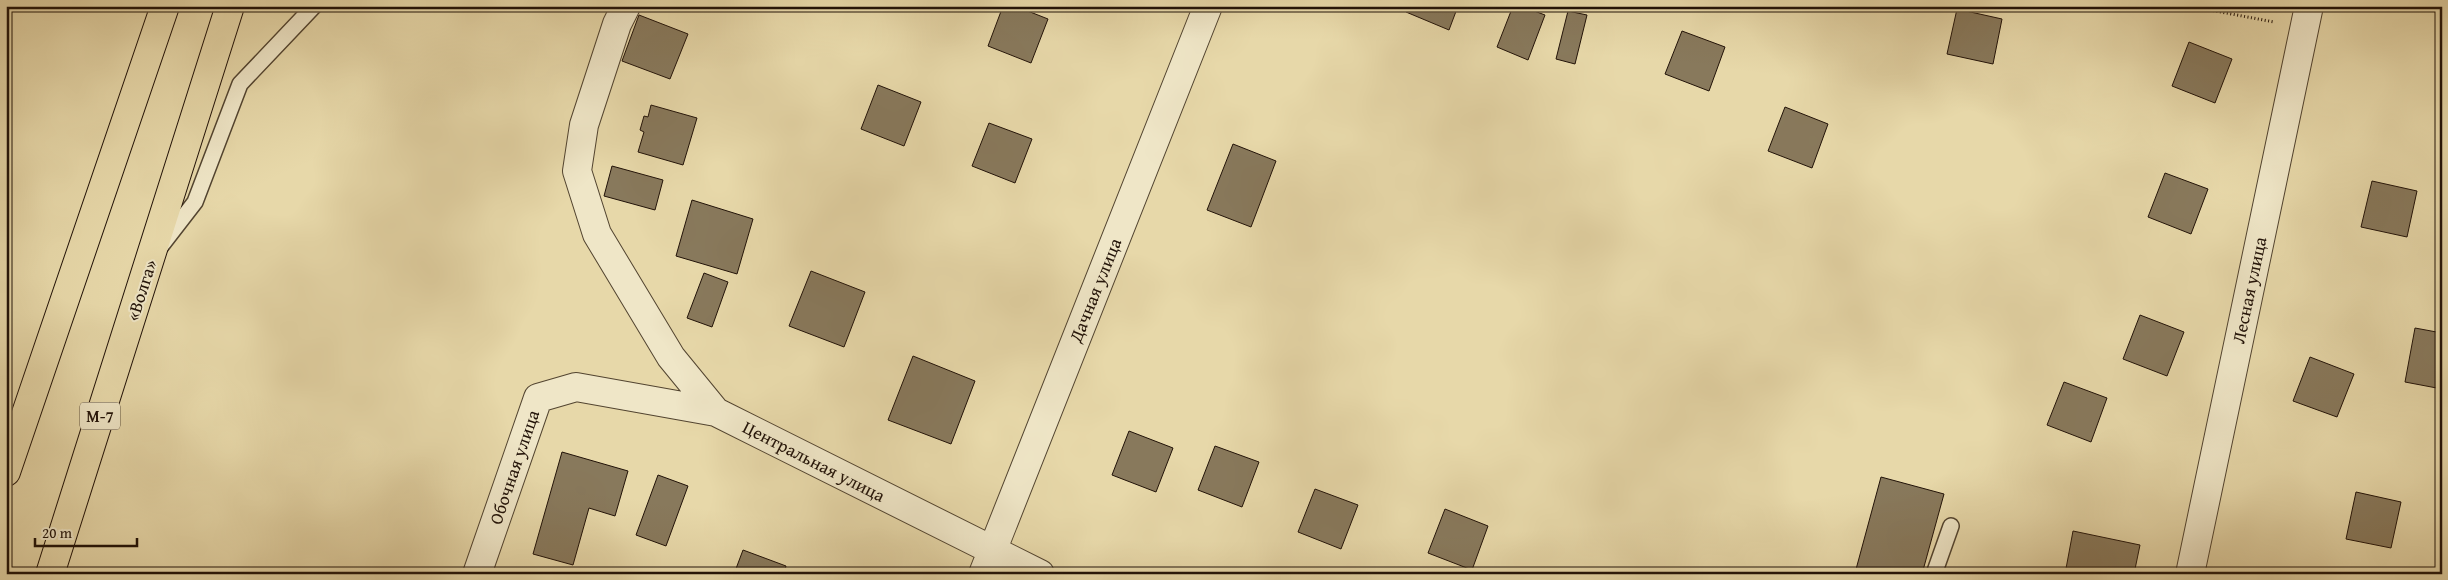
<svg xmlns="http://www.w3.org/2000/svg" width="2448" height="580" viewBox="0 0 2448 580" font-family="'Gentium Book Plus',serif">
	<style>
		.building { fill: #88795c; stroke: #211208 }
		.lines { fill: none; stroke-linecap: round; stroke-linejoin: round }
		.lane-casing { stroke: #524430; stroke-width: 18 }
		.street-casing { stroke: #524430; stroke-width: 30 }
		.highway-casing { stroke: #211208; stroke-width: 30 }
		.path { stroke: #211208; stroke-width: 3; stroke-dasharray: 1 2.5; stroke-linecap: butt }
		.lane { stroke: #efe6c7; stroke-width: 15 }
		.street { stroke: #efe6c7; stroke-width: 28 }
		.highway { stroke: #e7d8a9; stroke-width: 28 }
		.labels { text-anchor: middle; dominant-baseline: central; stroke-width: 4; stroke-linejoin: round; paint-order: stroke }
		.shield { fill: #efe6c7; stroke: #5f5241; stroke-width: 1 }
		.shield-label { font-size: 16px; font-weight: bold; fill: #211208 }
		.street-label { font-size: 18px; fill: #211208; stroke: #efe6c7 }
	</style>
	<rect width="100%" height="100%" fill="#e7d8a9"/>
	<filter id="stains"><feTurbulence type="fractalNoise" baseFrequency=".004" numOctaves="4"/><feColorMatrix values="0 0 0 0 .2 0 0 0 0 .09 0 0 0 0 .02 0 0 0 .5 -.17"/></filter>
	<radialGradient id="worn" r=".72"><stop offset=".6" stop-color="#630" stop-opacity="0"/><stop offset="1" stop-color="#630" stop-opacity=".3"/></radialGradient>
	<path class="building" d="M1003 6H1015L1048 19 1031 63 988 46Z
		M1408 6H1458L1449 30 1406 12Z
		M1513 6H1521L1545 15 1528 60 1497 47Z
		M1957 9 2002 19 1993 64 1947 54Z
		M1568 11 1587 15 1575 64 1556 59Z
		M639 15 688 34 670 79 622 61Z
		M1682 31 1725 47 1709 91 1665 74Z
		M2189 42 2232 59 2215 103 2172 86Z
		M878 85 921 102 904 146 861 129Z
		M651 105 697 118 683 165 638 152 644 132 640 130 644 116 648 117Z
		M1785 107 1828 124 1812 168 1768 151Z
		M989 123 1032 139 1015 183 972 166Z
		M1233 144 1276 161 1251 227 1207 210Z
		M612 166 663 180 655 210 604 196Z
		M2165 173 2208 189 2191 234 2148 217Z
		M2372 181 2417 191 2407 237 2361 227Z
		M692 200 753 219 737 274 676 256Z
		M811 271 865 292 844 347 789 326Z
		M704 273 728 282 712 327 687 318Z
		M2140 315 2184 332 2167 376 2123 359Z
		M2415 328 2442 333V389L2405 382Z
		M913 356 975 381 951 444 888 420Z
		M2310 357 2354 374 2337 417 2293 401Z
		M2064 382 2107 398 2091 442 2047 425Z
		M1129 431 1173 448 1156 492 1112 475Z
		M1215 446 1259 462 1242 507 1198 490Z
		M562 452 628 471 615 516 589 508 573 565 533 554Z
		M658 475 688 486 666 546 636 535Z
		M1881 477 1944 494 1922 574 1855 573Z
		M1315 489 1358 505 1341 549 1298 532Z
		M2356 492 2401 502 2391 548 2346 539Z
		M1445 509 1488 526 1472 570 1428 553Z
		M2073 531 2140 545 2134 574H2065Z
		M743 550 786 566 784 574H734Z"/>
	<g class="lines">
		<defs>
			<path id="lane" d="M161 246 195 202 240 84 314 6
				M1934 574 1951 526"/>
			<path id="street" d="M626 6 617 24 584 125 577 171 597 234 671 357 716 412
				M477 574 538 398 576 387 716 412 1040 574
				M983 574 1208 6
				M2190 574 2309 6"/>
			<path id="highway" d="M6 472 165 6
				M50 574 230 6"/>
		</defs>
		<use href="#lane" class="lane-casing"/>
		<use href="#street" class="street-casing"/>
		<use href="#highway" class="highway-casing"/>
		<path class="path" d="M2189 6 2274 22"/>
		<use href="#lane" class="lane"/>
		<use href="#street" class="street"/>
		<use href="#highway" class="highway"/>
	</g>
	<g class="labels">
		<rect class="shield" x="80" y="402.5" width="40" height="27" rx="4"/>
		<g class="shield-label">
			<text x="100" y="416">М-7</text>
		</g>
		<g class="street-label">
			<text transform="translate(141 290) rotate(-72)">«Волга»</text>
			<text transform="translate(1095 290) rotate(-68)">Дачная улица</text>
			<text transform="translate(2249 290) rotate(-78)">Лесная улица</text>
			<text transform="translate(814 461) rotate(27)">Центральная улица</text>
			<text transform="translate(514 467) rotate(-71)">Обочная улица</text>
		</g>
	</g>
	<rect width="2448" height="580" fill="none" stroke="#e7d8a9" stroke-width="25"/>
	<rect x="8" y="8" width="2433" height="565" fill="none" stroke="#211208" stroke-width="2.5"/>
	<rect x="12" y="12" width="2423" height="555" fill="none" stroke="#211208"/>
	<path d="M35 538v8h102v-8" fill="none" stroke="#211208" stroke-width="2.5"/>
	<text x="42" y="538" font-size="15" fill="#211208" stroke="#efe6c7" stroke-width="4" paint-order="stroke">20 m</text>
	<rect width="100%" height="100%" filter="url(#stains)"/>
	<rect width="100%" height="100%" fill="url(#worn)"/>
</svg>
